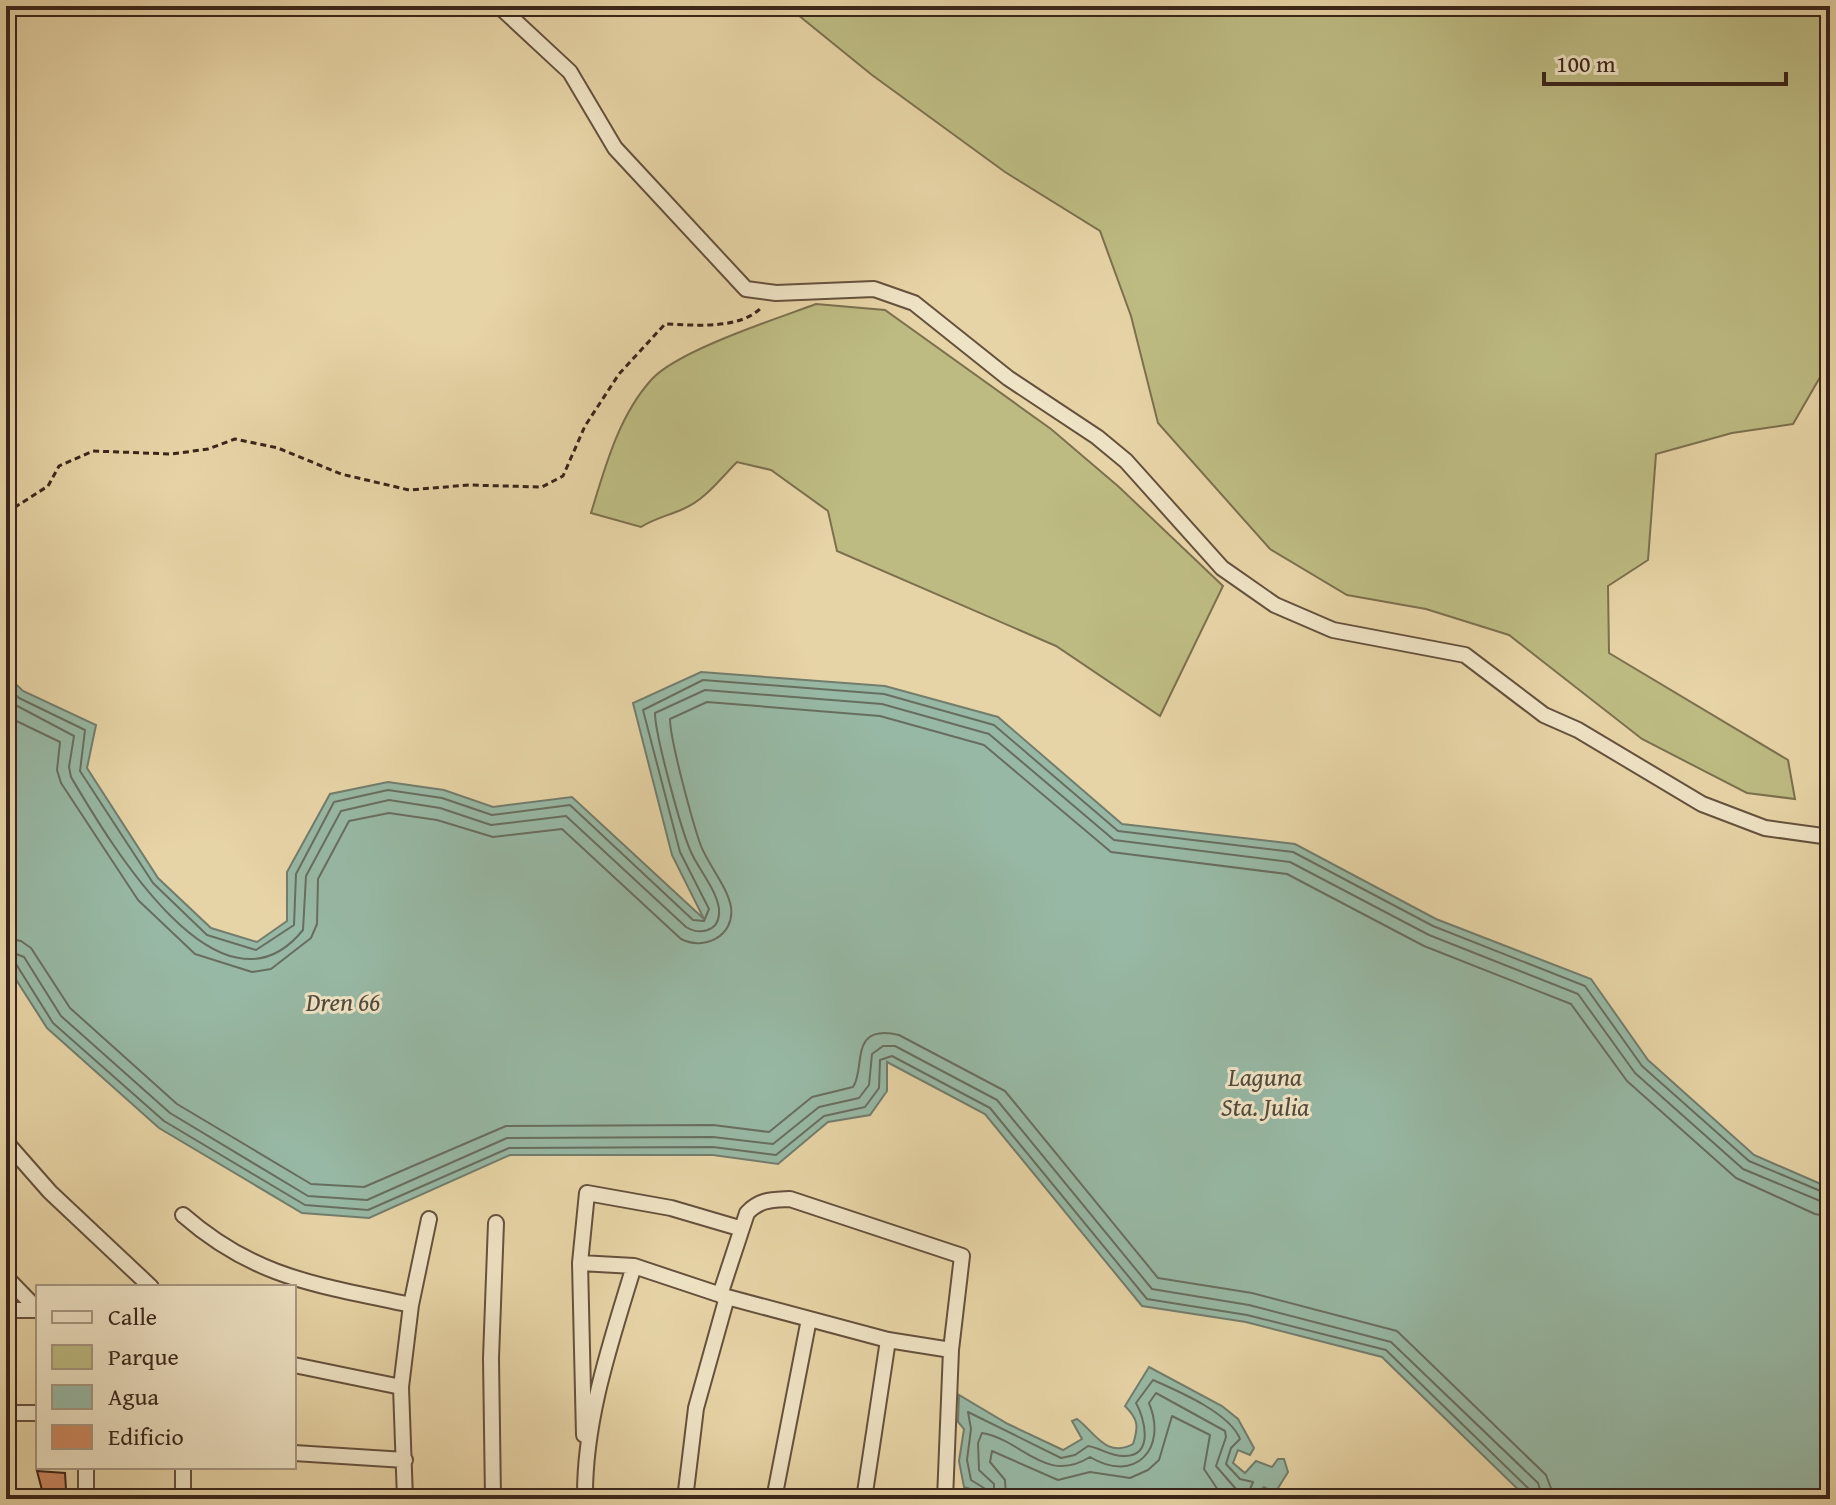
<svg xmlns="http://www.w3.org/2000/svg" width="1836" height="1505" viewBox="0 0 1836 1505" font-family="'Gentium Book Plus',serif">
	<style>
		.green { fill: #bdbb82; stroke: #7c704e; stroke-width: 2 }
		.water { fill: #97b8a4; stroke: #727d6d; stroke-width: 2 }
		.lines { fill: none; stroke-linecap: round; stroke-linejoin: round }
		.shore { stroke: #686e5f; stroke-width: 2 }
		.building { fill: #cf8a62; stroke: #3a251a; stroke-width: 2 }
		.street-casing { stroke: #65513d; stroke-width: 18 }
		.path { stroke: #3a251a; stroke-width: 3; stroke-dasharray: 6 4; stroke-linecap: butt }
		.street { stroke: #efe3c5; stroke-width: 14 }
		.labels { text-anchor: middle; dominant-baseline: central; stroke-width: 6; stroke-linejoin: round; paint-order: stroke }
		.water-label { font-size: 26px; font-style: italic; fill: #514a3c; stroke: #efe3c5 }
	</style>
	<rect width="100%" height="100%" fill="#e7d4a6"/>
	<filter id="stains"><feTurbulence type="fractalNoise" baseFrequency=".0025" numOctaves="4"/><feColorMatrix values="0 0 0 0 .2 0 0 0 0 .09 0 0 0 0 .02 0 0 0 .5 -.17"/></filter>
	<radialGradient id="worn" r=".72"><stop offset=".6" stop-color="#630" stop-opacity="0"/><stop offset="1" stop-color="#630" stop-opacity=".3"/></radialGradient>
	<path class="green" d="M787 6H1830V360L1793 424 1732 433 1656 454 1648 560 1608 586 1609 653 1788 760 1795 799 1747 793 1642 739 1509 635 1426 609 1347 595 1270 549 1158 423 1131 316 1100 231 1005 172 872 75Z
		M816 304 885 310 1051 429 1119 487 1223 586 1160 716 1056 646 837 551 828 511 771 470 737 462C721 478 705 500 683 509 668 516 655 518 641 527L591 513C605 467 619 415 652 379 679 350 776 319 816 304Z"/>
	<path class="water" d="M701 672 885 686 998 717 1122 824 1295 844 1436 919 1591 979 1648 1060 1754 1155 1830 1188V1499H1528L1382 1357 1246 1322 1142 1306 985 1114 887 1062V1091L870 1115 828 1122 778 1164 713 1155H510L369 1218 302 1213 159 1128 47 1028 6 964V675L23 691 96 725 87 768 158 878 211 928 257 942 287 921V872L330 794 388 782 444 790 493 807 572 797 704 919 672 855 633 703Z
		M1149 1367 1222 1406 1238 1419 1254 1448 1250 1455 1238 1450 1233 1463 1245 1473 1256 1461 1272 1467 1278 1459H1284L1288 1472 1275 1493 1264 1487 1251 1499H977V1491L964 1487 959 1461 964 1429 958 1422 959 1395 1008 1424 1063 1450 1082 1439 1072 1421 1077 1419C1094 1431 1106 1459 1133 1444 1139 1426 1138 1419 1125 1406Z"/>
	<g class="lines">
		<path class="shore" d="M6 686 19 698 85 730 80 771 153 883 207 935 256 950 294 925 296 874 334 802 388 790 442 798 492 815 570 805 693 920 704 921 709 909 680 852 643 710 703 680 884 694 994 725 1118 831 1293 852 1433 926 1585 986 1642 1066 1749 1161 1830 1195
			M6 700 74 736 69 767 71 777C107 838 220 1032 303 930L306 876 341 811 389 800 440 808 491 825 566 816 686 927C699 935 718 932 719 914 721 895 698 869 691 852 681 830 655 734 655 713L705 690 882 704 989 734 1114 840 1290 862 1429 935 1578 994 1635 1073 1743 1169 1830 1205
			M6 716 60 742 57 770 61 783 138 900 195 954 252 972 271 969 311 938 317 924 318 879 349 821 389 813 437 820 493 837 562 829 681 939C704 951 735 936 731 907 727 886 709 866 701 846 693 824 670 740 670 719L707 702 880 716 984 745 1111 852 1287 874 1424 946 1571 1004 1627 1081 1736 1178 1815 1214 1830 1217
			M6 938 21 941 31 948 70 1008 177 1104 311 1184 364 1187 506 1126 713 1125 769 1132 812 1097 853 1087C866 1069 848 1023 899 1035L1005 1091 1158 1278 1252 1293 1397 1331 1546 1475 1555 1499
			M6 950 24 957 61 1016 170 1113 308 1196 367 1200 507 1138 713 1137 773 1144 819 1107 859 1098 869 1085 872 1054 883 1046H895L997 1100 1152 1289 1249 1305 1391 1342 1538 1483 1543 1499
			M6 960 16 964 53 1023 164 1121 305 1205 368 1210 509 1148 713 1147 776 1155 824 1116 865 1107 879 1088 880 1060 892 1056 990 1108 1147 1299 1247 1315 1386 1350 1530 1490 1533 1499
			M984 1499V1488L971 1480 967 1460 971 1429 968 1412 1061 1458 1075 1455 1088 1446C1101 1448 1111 1457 1125 1456 1155 1455 1144 1417 1136 1403L1153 1380C1178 1391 1230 1413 1240 1439L1231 1448 1226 1464 1240 1479 1253 1482 1246 1499
			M994 1499V1484L979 1470 978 1443 982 1433C1023 1440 1045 1485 1090 1457 1135 1484 1168 1449 1149 1403L1156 1393 1225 1431 1226 1437 1216 1466 1236 1489V1499
			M1006 1499 1005 1480 990 1462 992 1451 1058 1480 1090 1472 1130 1478 1148 1470 1159 1460 1172 1416 1210 1435 1204 1469 1224 1499"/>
	</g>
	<path class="building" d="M37 1471 65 1473 66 1489 42 1490Z"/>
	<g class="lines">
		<defs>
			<path id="street" d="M499 6 570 72 615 148 746 289 776 293 874 289 914 303 1008 378 1097 437 1126 461 1222 568 1275 605 1333 630 1465 655 1544 715 1578 730 1702 804 1765 828 1830 837
				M6 1142 50 1192 151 1287
				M183 1215C256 1279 320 1285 411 1305
				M739 1228 671 1208 587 1193 580 1263 634 1266 727 1297 888 1340 951 1350
				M580 1263 584 1435
				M6 1277 38 1310
				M720 1295 747 1213C760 1199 772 1200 790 1199L962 1256 951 1350 945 1499
				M6 1310H38
				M294 1365 401 1387
				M6 1413H38
				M294 1453 405 1460
				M86 1467V1499
				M183 1467V1499
				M405 1499 401 1387 411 1305 429 1219
				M493 1499 491 1358 496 1223
				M585 1499C584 1419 611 1342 634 1266
				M685 1499 696 1408 727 1297
				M774 1499 809 1319
				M864 1499 888 1340"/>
		</defs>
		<use href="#street" class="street-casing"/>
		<path class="path" d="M6 513 48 486 59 466 93 451 172 454 208 449 235 439 278 448 341 474 409 490 469 485 542 487 563 476 585 426 619 374 665 324C696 325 740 330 762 307"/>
		<use href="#street" class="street"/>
	</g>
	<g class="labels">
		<g class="water-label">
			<text x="343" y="1001">Dren 66</text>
			<text x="1265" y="1076">Laguna<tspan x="1265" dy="30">Sta. Julia</tspan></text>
		</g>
	</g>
	<rect width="1836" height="1505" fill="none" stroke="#e7d4a6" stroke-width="32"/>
	<rect x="8" y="8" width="1820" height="1489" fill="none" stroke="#3a251a" stroke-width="4"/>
	<rect x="16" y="16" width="1804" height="1473" fill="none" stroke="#3a251a" stroke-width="2"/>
	<rect x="36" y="1285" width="260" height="184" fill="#efe3c5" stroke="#a79781" stroke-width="2"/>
	<rect x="52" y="1311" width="40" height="12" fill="#efe3c5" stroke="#a79781" stroke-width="2"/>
	<text x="108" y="1325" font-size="24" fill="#3a251a">Calle</text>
	<rect x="52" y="1345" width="40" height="24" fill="#bdbb82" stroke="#a79781" stroke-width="2"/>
	<text x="108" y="1365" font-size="24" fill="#3a251a">Parque</text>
	<rect x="52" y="1385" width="40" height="24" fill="#97b8a4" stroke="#a79781" stroke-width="2"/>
	<text x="108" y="1405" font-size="24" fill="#3a251a">Agua</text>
	<rect x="52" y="1425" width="40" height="24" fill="#cf8a62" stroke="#a79781" stroke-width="2"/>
	<text x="108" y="1445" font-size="24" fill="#3a251a">Edificio</text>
	<path d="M1544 72v12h242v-12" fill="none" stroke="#3a251a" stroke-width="4"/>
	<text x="1556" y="72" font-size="24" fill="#3a251a" stroke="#efe3c5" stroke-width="6" paint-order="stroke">100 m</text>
	<rect width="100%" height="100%" filter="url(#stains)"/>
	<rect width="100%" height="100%" fill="url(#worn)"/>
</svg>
